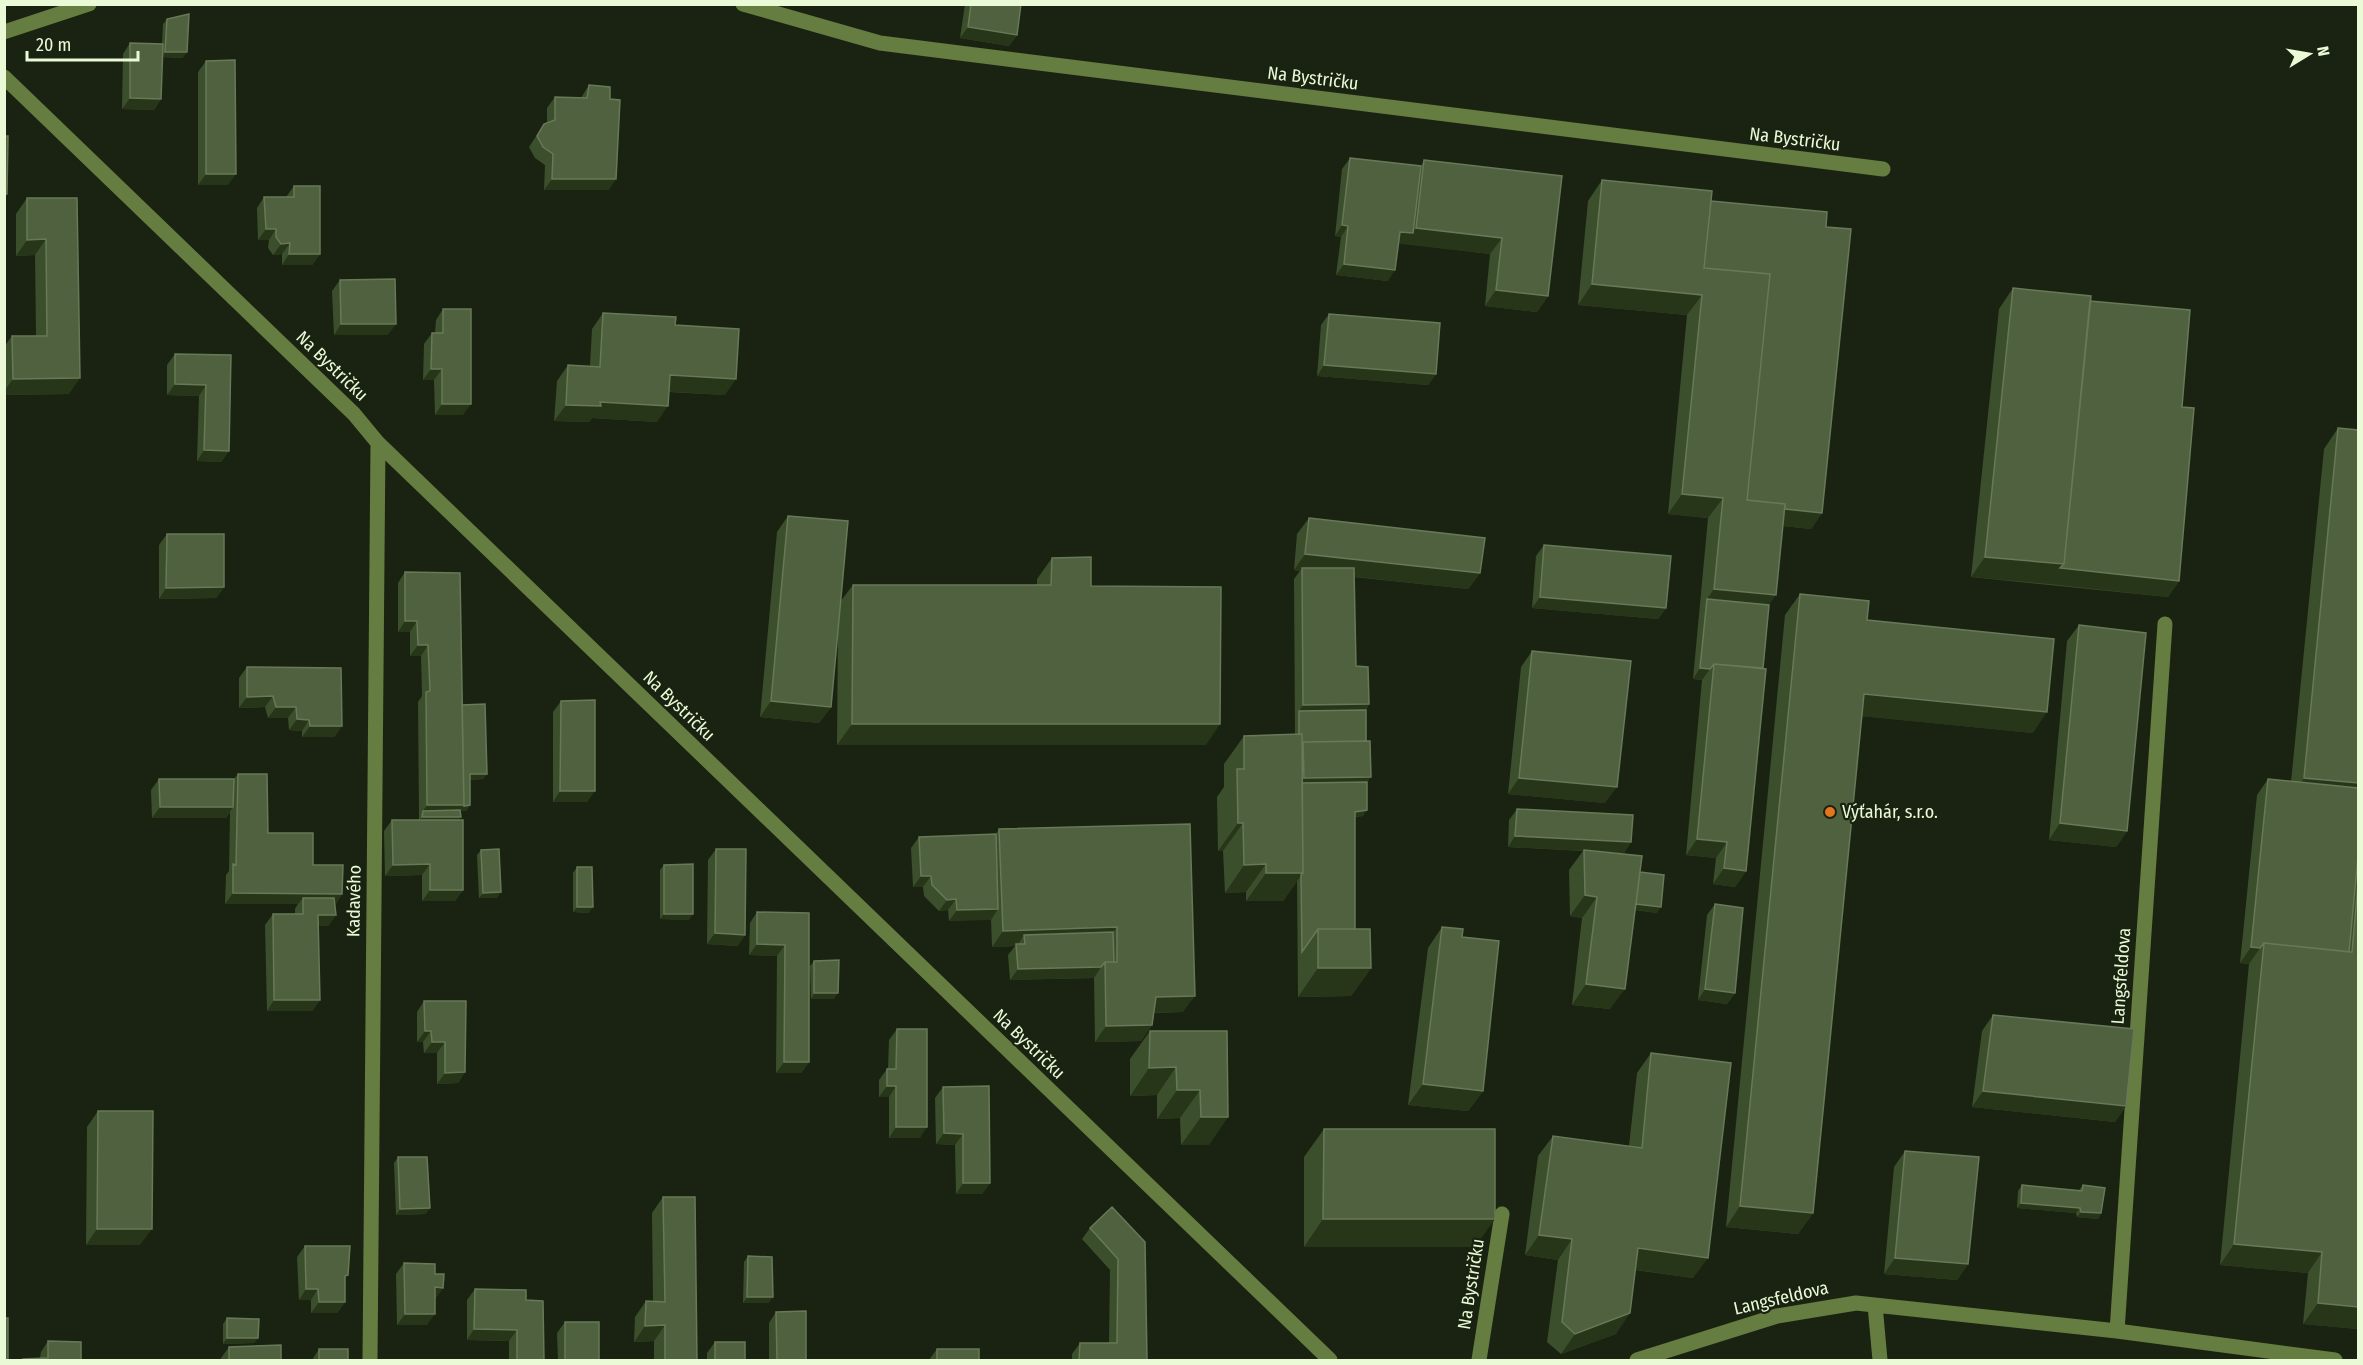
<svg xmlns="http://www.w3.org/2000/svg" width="2363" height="1365" viewBox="0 0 2363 1365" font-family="'Fira Sans Condensed',sans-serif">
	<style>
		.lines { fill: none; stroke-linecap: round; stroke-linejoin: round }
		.minor { stroke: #667d41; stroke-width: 15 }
		.wall { fill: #3c4f2c }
		.shaded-wall { fill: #273619 }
		.building { fill: #4f613e; stroke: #677956; stroke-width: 1.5 }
		.poi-dot { fill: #e4751a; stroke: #1a2311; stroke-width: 2 }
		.labels { text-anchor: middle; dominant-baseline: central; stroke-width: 4.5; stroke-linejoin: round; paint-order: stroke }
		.street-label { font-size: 18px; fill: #eafad7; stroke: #1a2311 }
		.poi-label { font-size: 18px; fill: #eafad7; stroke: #1a2311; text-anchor: start }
	</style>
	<rect width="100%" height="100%" fill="#1a2311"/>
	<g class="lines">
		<path class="minor" d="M743 4 880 43 1883 169
			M4 32 89 4
			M4 77 354 414 378 443 1330 1360
			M1875 1305 1880 1360
			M2117 1331 2335 1360
			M370 1360 378 443
			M1479 1360 1502 1214
			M1637 1360 1777 1316 1856 1303 2117 1331 2165 624"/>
	</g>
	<path class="wall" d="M965 4H1021L1017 35 1009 46 960 38Z
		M167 19 183 58 162 57 161 99 154 110 122 109 123 54 130 43 162 44 163 24Z
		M206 61 228 185H198V72Z
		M589 85 609 190H544L545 165 535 158 529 147 544 124 547 123V108L555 97 581 98Z
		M1350 158 1421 166 1424 160 1562 176 1548 296 1537 312 1485 306 1490 254 1399 243 1388 281 1336 275 1341 237 1335 236 1342 169Z
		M1602 180 1711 201 1826 227 1822 513 1811 529 1783 526 1769 605 1746 871 1735 887 1713 884 1716 858 1686 855 1702 680 1693 679 1708 518 1668 514 1687 315 1578 305 1588 201Z
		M294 186 320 254 312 265H282V254L273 255 268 248 269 240H258L257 208 264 197H286Z
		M27 198H77L69 394 4 395V347L12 336H36L35 255 16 256V214Z
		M340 280 388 335H334L332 291Z
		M2013 288 2090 301 2182 407 2179 581 2168 597 1971 577 1999 309Z
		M443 309 463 415H435L434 380H423L424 344 432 333H435L436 320Z
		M603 313 675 325 725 395 669 392 657 422 592 418 589 422 554 421 557 381 568 365 590 366 592 329Z
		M1329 314 1436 374 1428 385 1317 376 1321 325Z
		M175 354 231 355 229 451 221 462 197 461 199 396 167 395V365Z
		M2338 428 2358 430V1329L2303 1324 2308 1273 2220 1265 2249 964 2240 963 2257 795 2268 779 2291 782 2324 449Z
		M788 516 840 602 853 585H1037V579L1052 558 1091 586 1206 745H837L838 628 831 707 819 723 760 717 777 532Z
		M1309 518 1480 573 1468 589 1354 577 1356 666 1369 704 1366 710 1367 782 1363 816 1355 817V929L1371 968 1351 996 1298 997 1297 881 1283 901H1246V892L1225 893 1223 851H1218L1217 797 1224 787V764L1244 736 1295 735 1294 579 1300 571 1294 570 1297 534Z
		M167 534 224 587 216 598 159 599V545Z
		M1544 545 1666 608 1658 619 1532 608 1536 556Z
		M405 572 462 705 487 774 483 779 470 780V805L466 811H460L458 820 463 890 455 901H422V875L385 876 384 831 392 820H419V816L418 702 422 696 421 656H410V632H398V583Z
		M1800 594 2033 733 1862 716 1813 1213 1798 1234 1726 1227 1785 615Z
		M2079 625 2127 831 2116 847 2049 840 2067 641Z
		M1532 651 1605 803 1508 794 1521 667Z
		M247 667 342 726 334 737H302V731L289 730 288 718H268L265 707 239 708V678Z
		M561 701 587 802H553V712Z
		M238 774 268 833 313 865 342 894 335 905 336 915 328 926H318L320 1000 312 1011H267L265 925 273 914H295V909L298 904H225L226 875 229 871 230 812 226 818H152L151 790 159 779H234Z
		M1517 809 1631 842 1624 853 1600 851 1640 872 1657 913 1635 910 1610 1009 1572 1005 1582 918 1570 916 1569 870 1583 851 1508 847 1509 820Z
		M1190 824 1183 1012 1154 1013 1152 1025 1141 1041 1095 1042 1094 978 1010 980 1008 955 1015 946 992 947 991 919 949 921 948 910 939 911 924 896 923 887H913L911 848 919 837 996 834 999 829Z
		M716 849 738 946 707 944 708 860Z
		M481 850 497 898H479L477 855Z
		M664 865 689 920 660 919V870Z
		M577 867 589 913 573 912V873Z
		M1715 904 1735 993 1727 1004 1698 1000 1707 915Z
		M757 912 809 913V1062L801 1073H776L777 956 749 955 750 923Z
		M1442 927 1462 937 1483 1091 1468 1111 1408 1105 1428 948Z
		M814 961 834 999H811L810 966Z
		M424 1001 465 1072 458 1083 437 1084V1053H424L423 1042H417V1012Z
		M1993 1015 2126 1106 2115 1122 1972 1107 1982 1031Z
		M897 1029 920 1138H889V1097H879V1080L887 1069H888L889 1040Z
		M1150 1031H1227L1209 1145H1181L1180 1118 1157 1119V1095L1130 1096V1059Z
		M1651 1053 1693 1278 1635 1270 1616 1334 1561 1354 1547 1342 1558 1260 1525 1255 1538 1156 1553 1136 1629 1146 1637 1073Z
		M943 1087 990 1183 982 1194H956L955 1145 936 1144 935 1098Z
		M98 1111 140 1245H86L87 1127Z
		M1324 1129 1475 1247H1304V1157Z
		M1905 1151 1968 1264 1957 1280 1884 1274 1894 1167Z
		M398 1157 426 1214 396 1215 394 1163Z
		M2022 1185 2079 1190 2083 1185 2101 1213 2098 1219 2077 1217 2076 1213 2017 1208 2018 1191Z
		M663 1197 697 1360H654V1341L634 1342 635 1317 646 1301H653L652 1213Z
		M1112 1207 1147 1360H1072V1354L1080 1343H1109L1110 1270 1082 1239 1090 1228Z
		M305 1246 345 1302 337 1313H311V1300H299L297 1257Z
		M748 1256 769 1303H743L744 1262Z
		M404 1263 435 1274 443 1288 435 1299 427 1325H397L396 1274Z
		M475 1289 526 1300 544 1360H509V1341L467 1340V1300Z
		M776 1312 806 1360H769V1323Z
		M227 1318 258 1338 254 1343 223 1344V1324Z
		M565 1322 599 1360H558L557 1333Z
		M48 1341 81 1360H21L23 1359 40 1358 41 1352Z
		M715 1342 745 1360H707V1353Z
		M229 1347 281 1360H221V1358Z
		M319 1349 348 1360H312Z
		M937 1349 979 1360H929Z"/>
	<path class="shaded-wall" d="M968 27 1017 35 1009 46 960 38Z
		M165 52H187L183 58 161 57Z
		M130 98 161 99 154 110 122 109Z
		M206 174H236L228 185H198Z
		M552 179H616L609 190H544Z
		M1342 225 1348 226 1341 237 1335 236Z
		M1416 228 1502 238 1490 254 1392 243 1400 232 1413 233Z
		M266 229H276L269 240H258Z
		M46 239 35 255 16 256 27 240Z
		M290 243 282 254 273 255 281 244Z
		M289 254H320L312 265H282Z
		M1344 264 1395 270 1388 281 1336 275Z
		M1592 284 1702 295 1687 315 1578 305Z
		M1496 290 1548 296 1537 312 1485 306Z
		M341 324H396L388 335H334Z
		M1324 365 1436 374 1428 385 1317 376Z
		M431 369H442L434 380H423Z
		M670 375 736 379 725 395 659 391Z
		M80 378 69 394 4 395V391L13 379Z
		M175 384 206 385 199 396 167 395Z
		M600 402 668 406 657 422 592 418 589 422 554 421 566 405Z
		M442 404H471L463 415H435Z
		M204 450 229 451 221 462 197 461Z
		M1682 494 1723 498 1708 518 1668 514Z
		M1744 505 1822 513 1811 529 1733 521Z
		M1305 554 1480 573 1468 589 1302 571V568L1300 571 1294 570Z
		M1985 557 2064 564 2049 584 1971 577Z
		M2060 568 2179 581 2168 597 2049 584Z
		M224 587 216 598 159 599 166 588Z
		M1714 589 1776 595 1761 616 1707 599Z
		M1540 597 1666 608 1658 619 1532 608Z
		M405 621H417L410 632H398Z
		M418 645H428L421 656H410Z
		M1700 668 1710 669 1702 680 1693 679Z
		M1864 694 2047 712 2033 733 1849 715Z
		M273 696 265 707 239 708 247 697Z
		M771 701 831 707 819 723 760 717Z
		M1369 704 1362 715 1299 711 1303 705Z
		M276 707H296L288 718H268Z
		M297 719 309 720 302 731 289 730Z
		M852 724H1220L1206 745H837Z
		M310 726H342L334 737H302Z
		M470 774H487L483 779 466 780Z
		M1371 777 1363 788 1300 783 1304 778Z
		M1519 778 1617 787 1605 803 1508 794Z
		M2304 778 2358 783V799H2290Z
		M560 791H595L587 802H553Z
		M427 805H470L466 811H423Z
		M160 807H233L226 818H152Z
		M1367 810 1363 816 1351 817 1355 812Z
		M422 817H461L457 822 418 823Z
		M1238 823H1243L1223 851H1218Z
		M2060 823 2127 831 2116 847 2049 840Z
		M1515 836 1631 842 1624 853 1508 847Z
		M1697 839 1727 842 1716 858 1686 855Z
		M430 864 422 875 385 876 393 865Z
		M1266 864 1246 892 1225 893 1244 865Z
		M1724 868 1746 871 1735 887 1713 884Z
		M1266 873H1303L1283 901H1246Z
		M921 876H931L923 887H913Z
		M430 890H463L455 901H422Z
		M501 892 497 898H479L483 893Z
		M233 893 342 894 335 905 303 898 298 904H225Z
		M1585 895 1597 897 1582 918 1570 916Z
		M956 899 948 910 939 911 947 900Z
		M1628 903 1661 907 1657 913 1624 908Z
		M577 907H593L589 913 573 912Z
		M998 909 991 920 949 921 957 910Z
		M664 914H693L689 920 660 919Z
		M318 915H336L328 926H310Z
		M1117 927 1106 943 1025 944 1024 935 1017 946 1016 944 1015 946 992 947 1003 931Z
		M715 933 745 935 738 946 707 944Z
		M757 944 785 945 777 956 749 955Z
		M2251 947 2260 948 2249 964 2240 963Z
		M1101 967 1094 978 1010 980 1018 969Z
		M1318 968H1371L1351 996 1298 997Z
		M1586 984 1625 989 1610 1009 1572 1005Z
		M1705 989 1735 993 1727 1004 1698 1000Z
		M814 993H838L834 999H811Z
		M1195 996 1183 1012 1145 1013 1156 997Z
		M274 1000H320L312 1011H267Z
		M1152 1025 1141 1041 1095 1042 1106 1026Z
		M425 1031H431L423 1042H417Z
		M432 1042H445L437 1053H424Z
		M784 1062H809L801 1073H776Z
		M1176 1067 1157 1095 1130 1096 1149 1068Z
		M465 1072 458 1083 437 1084 445 1073Z
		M1423 1084 1483 1091 1468 1111 1408 1105Z
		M887 1086H896L889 1097H879Z
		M1177 1090H1200L1180 1118 1157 1119Z
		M1983 1091 2126 1106 2115 1122 1972 1107Z
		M1201 1117H1228L1209 1145H1181Z
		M896 1127H927L920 1138H889Z
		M944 1133 963 1134 955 1145 936 1144Z
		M963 1183H990L982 1194H956Z
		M2021 1203 2080 1208 2076 1213 2017 1208Z
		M1740 1206 1813 1213 1798 1234 1726 1227Z
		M430 1208 426 1214 396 1215 400 1209Z
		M2081 1212 2101 1213 2098 1219 2077 1217Z
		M1323 1219H1495L1475 1247H1304Z
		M97 1229H152L140 1245H86Z
		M1539 1235 1572 1239 1558 1260 1525 1255Z
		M2234 1244 2322 1252 2308 1273 2220 1265Z
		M1638 1248 1708 1258 1693 1278 1624 1268Z
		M1895 1258 1968 1264 1957 1280 1884 1274Z
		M435 1287 443 1288 435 1299 427 1298Z
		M306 1289H318L311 1300H299Z
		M747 1297H773L769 1303H743Z
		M319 1302H345L337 1313H311Z
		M2318 1303 2358 1307V1329L2303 1324Z
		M1630 1313 1616 1334 1561 1354 1575 1334Z
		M405 1314H435L427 1325H397Z
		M665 1325 654 1341 634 1342 645 1326Z
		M474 1329 517 1330 509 1341 467 1340Z
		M227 1338H258L254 1343 223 1344Z"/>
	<path class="building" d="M971 4H1021L1017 35 968 27Z
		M189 14 187 52H165L167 19Z
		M130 43 163 44 161 99 130 98Z
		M235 60 236 174H206V61Z
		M589 85 610 87V99L620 100 616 179H552L553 154 543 147 537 136 544 124 555 120V97L587 98Z
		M4 136H8L7 194H4Z
		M1350 158 1421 166 1413 233 1400 232 1395 270 1344 264 1348 226 1342 225Z
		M1424 160 1562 176 1548 296 1496 290 1502 238 1416 228Z
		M1602 180 1712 191 1704 268 1770 274 1747 500 1785 504 1776 595 1714 589 1723 498 1682 494 1702 295 1592 284Z
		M294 186H320V254H289L290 243 281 244 276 237V229H266L264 197H294Z
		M27 198H77L80 378 13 379 12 336H47L46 239 27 240Z
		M1711 201 1827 212 1826 227 1851 229 1822 513 1785 509V504L1747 500 1770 274 1704 268Z
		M395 279 396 324H341L340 280Z
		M2013 288 2091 296 2064 564 1985 557Z
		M2090 301 2190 310 2182 407 2194 408 2179 581 2060 568 2064 564Z
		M443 309H471V404H442V369H431L432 333H443Z
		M603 313 676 317 675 325 739 329 736 379 670 375 668 406 600 402 601 406 566 405 568 365 600 367Z
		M1329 314 1440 323 1436 374 1324 365Z
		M175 354 231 355 229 451 204 450 206 385 175 384Z
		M2338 428 2358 430V783L2304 778Z
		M788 516 848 521 831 707 771 701Z
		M1309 518 1485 538 1480 573 1305 554Z
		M167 534H224V587L166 588Z
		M1544 545 1671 556 1666 608 1540 597Z
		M1091 557V586L1221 587 1220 724H852L853 585H1051L1052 558Z
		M1302 568H1354L1356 666 1368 667 1369 704 1303 705Z
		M405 572 460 573 464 805H427L426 692 430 691 428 645H418L417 621H405Z
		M1800 594 1869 601 1867 620 2054 639 2047 712 1864 694 1813 1213 1740 1206Z
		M1707 599 1769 605 1763 668 1714 664 1710 669 1700 668Z
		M2079 625 2146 633 2127 831 2060 823Z
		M1532 651 1631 661 1617 787 1519 778Z
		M1714 664 1766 669 1746 871 1724 868 1727 842 1697 839Z
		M247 667 341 668 342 726H310L309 720 297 719 296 707H276L273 696 247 697Z
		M595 700V791H560L561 701Z
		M485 704 487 774H470V805L464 806 462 705Z
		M1366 710V741L1303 742 1302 743V734H1299V711Z
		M1302 734 1303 873H1266V864L1244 865 1243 823H1238L1237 769H1244V736Z
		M1370 741 1371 777 1304 778 1303 742Z
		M238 774H267L268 833H313V865H343L342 894 233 893V864L236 865Z
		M159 779H234L233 807H160Z
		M2268 779 2358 788V857L2349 952 2264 943 2260 948 2251 947Z
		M1367 782V810L1355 812V929H1318L1302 952 1301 875 1303 873 1302 783Z
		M1517 809 1633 815 1631 842 1515 836Z
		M460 810 461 817H422L423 811Z
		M392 820H463V890H430V864L393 865Z
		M1190 824 1195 996 1156 997 1152 1025 1106 1026 1105 962H1117V927L1003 931 999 829Z
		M996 834 998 909 957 910 956 899 947 900 932 885 931 876H921L919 837Z
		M499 849 501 892 483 893 481 850Z
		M716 849H746L745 935 715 933Z
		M1584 850 1642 856 1625 989 1586 984 1597 897 1585 895Z
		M693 864V914H664V865Z
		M577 867H592L593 907H577Z
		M1640 872 1664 875 1661 907 1636 904Z
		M2358 884V1307L2318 1303 2322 1252 2234 1244 2264 943 2352 952Z
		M303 898H334L336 915H318L320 1000H274L273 914H303Z
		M1715 904 1743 908 1735 993 1705 989Z
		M757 912 809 913V1062H784L785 945 757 944Z
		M1442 927 1463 929 1462 937 1499 941 1483 1091 1423 1084Z
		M1318 929H1370L1371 968H1318Z
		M1113 932 1114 962H1105L1101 967 1018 969 1016 944H1025L1024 935Z
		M839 960 838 993H814V961Z
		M424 1001H466L465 1072 445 1073V1042H432L431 1031H425Z
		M1993 1015 2134 1029 2126 1106 1983 1091Z
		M897 1029H927V1127H896V1086H887V1069H896Z
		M1150 1031H1227L1228 1117H1201L1200 1090H1177L1176 1067 1149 1068Z
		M1651 1053 1731 1063 1708 1258 1638 1248 1630 1313 1575 1334 1562 1322 1572 1239 1539 1235 1553 1136 1642 1148Z
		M989 1086 990 1183H963V1134L944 1133 943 1087Z
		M98 1111H153L152 1229H97Z
		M1324 1129H1495V1219H1323Z
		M1905 1151 1979 1157 1968 1264 1895 1258Z
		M398 1157H427L430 1208 400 1209Z
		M2022 1185 2082 1191 2083 1185 2105 1188 2101 1213 2081 1212 2080 1208 2021 1203Z
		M663 1197H695L697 1360H665V1325L645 1326 646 1301 665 1302Z
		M1112 1207 1145 1242 1147 1360H1079L1080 1343H1117L1118 1259 1090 1228Z
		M305 1246H350L348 1275 345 1276V1302H319L318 1289H306Z
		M748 1256 772 1257 773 1297H747Z
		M404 1263 435 1264V1274H444L443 1288 435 1287V1314H405Z
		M475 1289 526 1290V1300L543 1301 544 1360H517V1330L474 1329Z
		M806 1311V1360H777L776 1312Z
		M4 1318H8V1360H4Z
		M227 1318 259 1319 258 1338H227Z
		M565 1322H599V1360H565Z
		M48 1341 81 1342V1360H23V1359L48 1358Z
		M715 1342H745V1360H715Z
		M281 1345V1360H229V1347Z
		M319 1349H348V1360H319Z
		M937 1349H979V1360H937Z"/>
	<circle class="poi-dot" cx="1830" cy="812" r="6"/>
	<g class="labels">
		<g class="street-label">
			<text transform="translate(1313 78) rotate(7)">Na Bystričku</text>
			<text transform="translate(1795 139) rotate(7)">Na Bystričku</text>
			<text transform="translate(332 366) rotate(44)">Na Bystričku</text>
			<text transform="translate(679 706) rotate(44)">Na Bystričku</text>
			<text transform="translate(354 901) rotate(-89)">Kadavého</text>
			<text transform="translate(2121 976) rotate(-86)">Langsfeldova</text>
			<text transform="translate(1029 1044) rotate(44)">Na Bystričku</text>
			<text transform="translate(1471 1284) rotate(-81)">Na Bystričku</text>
			<text transform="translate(1781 1298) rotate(-13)">Langsfeldova</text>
		</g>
		<g class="poi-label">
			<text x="1842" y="812">Výťahár, s.r.o.</text>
		</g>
	</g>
	<rect width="2363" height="1365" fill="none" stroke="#eafad7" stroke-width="12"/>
	<g transform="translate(2309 54) rotate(79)" stroke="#1a2311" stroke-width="4.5" paint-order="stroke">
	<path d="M0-4.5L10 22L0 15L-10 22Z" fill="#eafad7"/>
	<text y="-9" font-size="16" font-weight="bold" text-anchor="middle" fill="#eafad7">N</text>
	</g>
	<path d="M27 51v9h111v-9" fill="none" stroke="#eafad7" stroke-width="3"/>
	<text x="36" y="51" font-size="18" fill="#eafad7" stroke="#1a2311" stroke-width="4.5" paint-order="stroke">20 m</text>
</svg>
